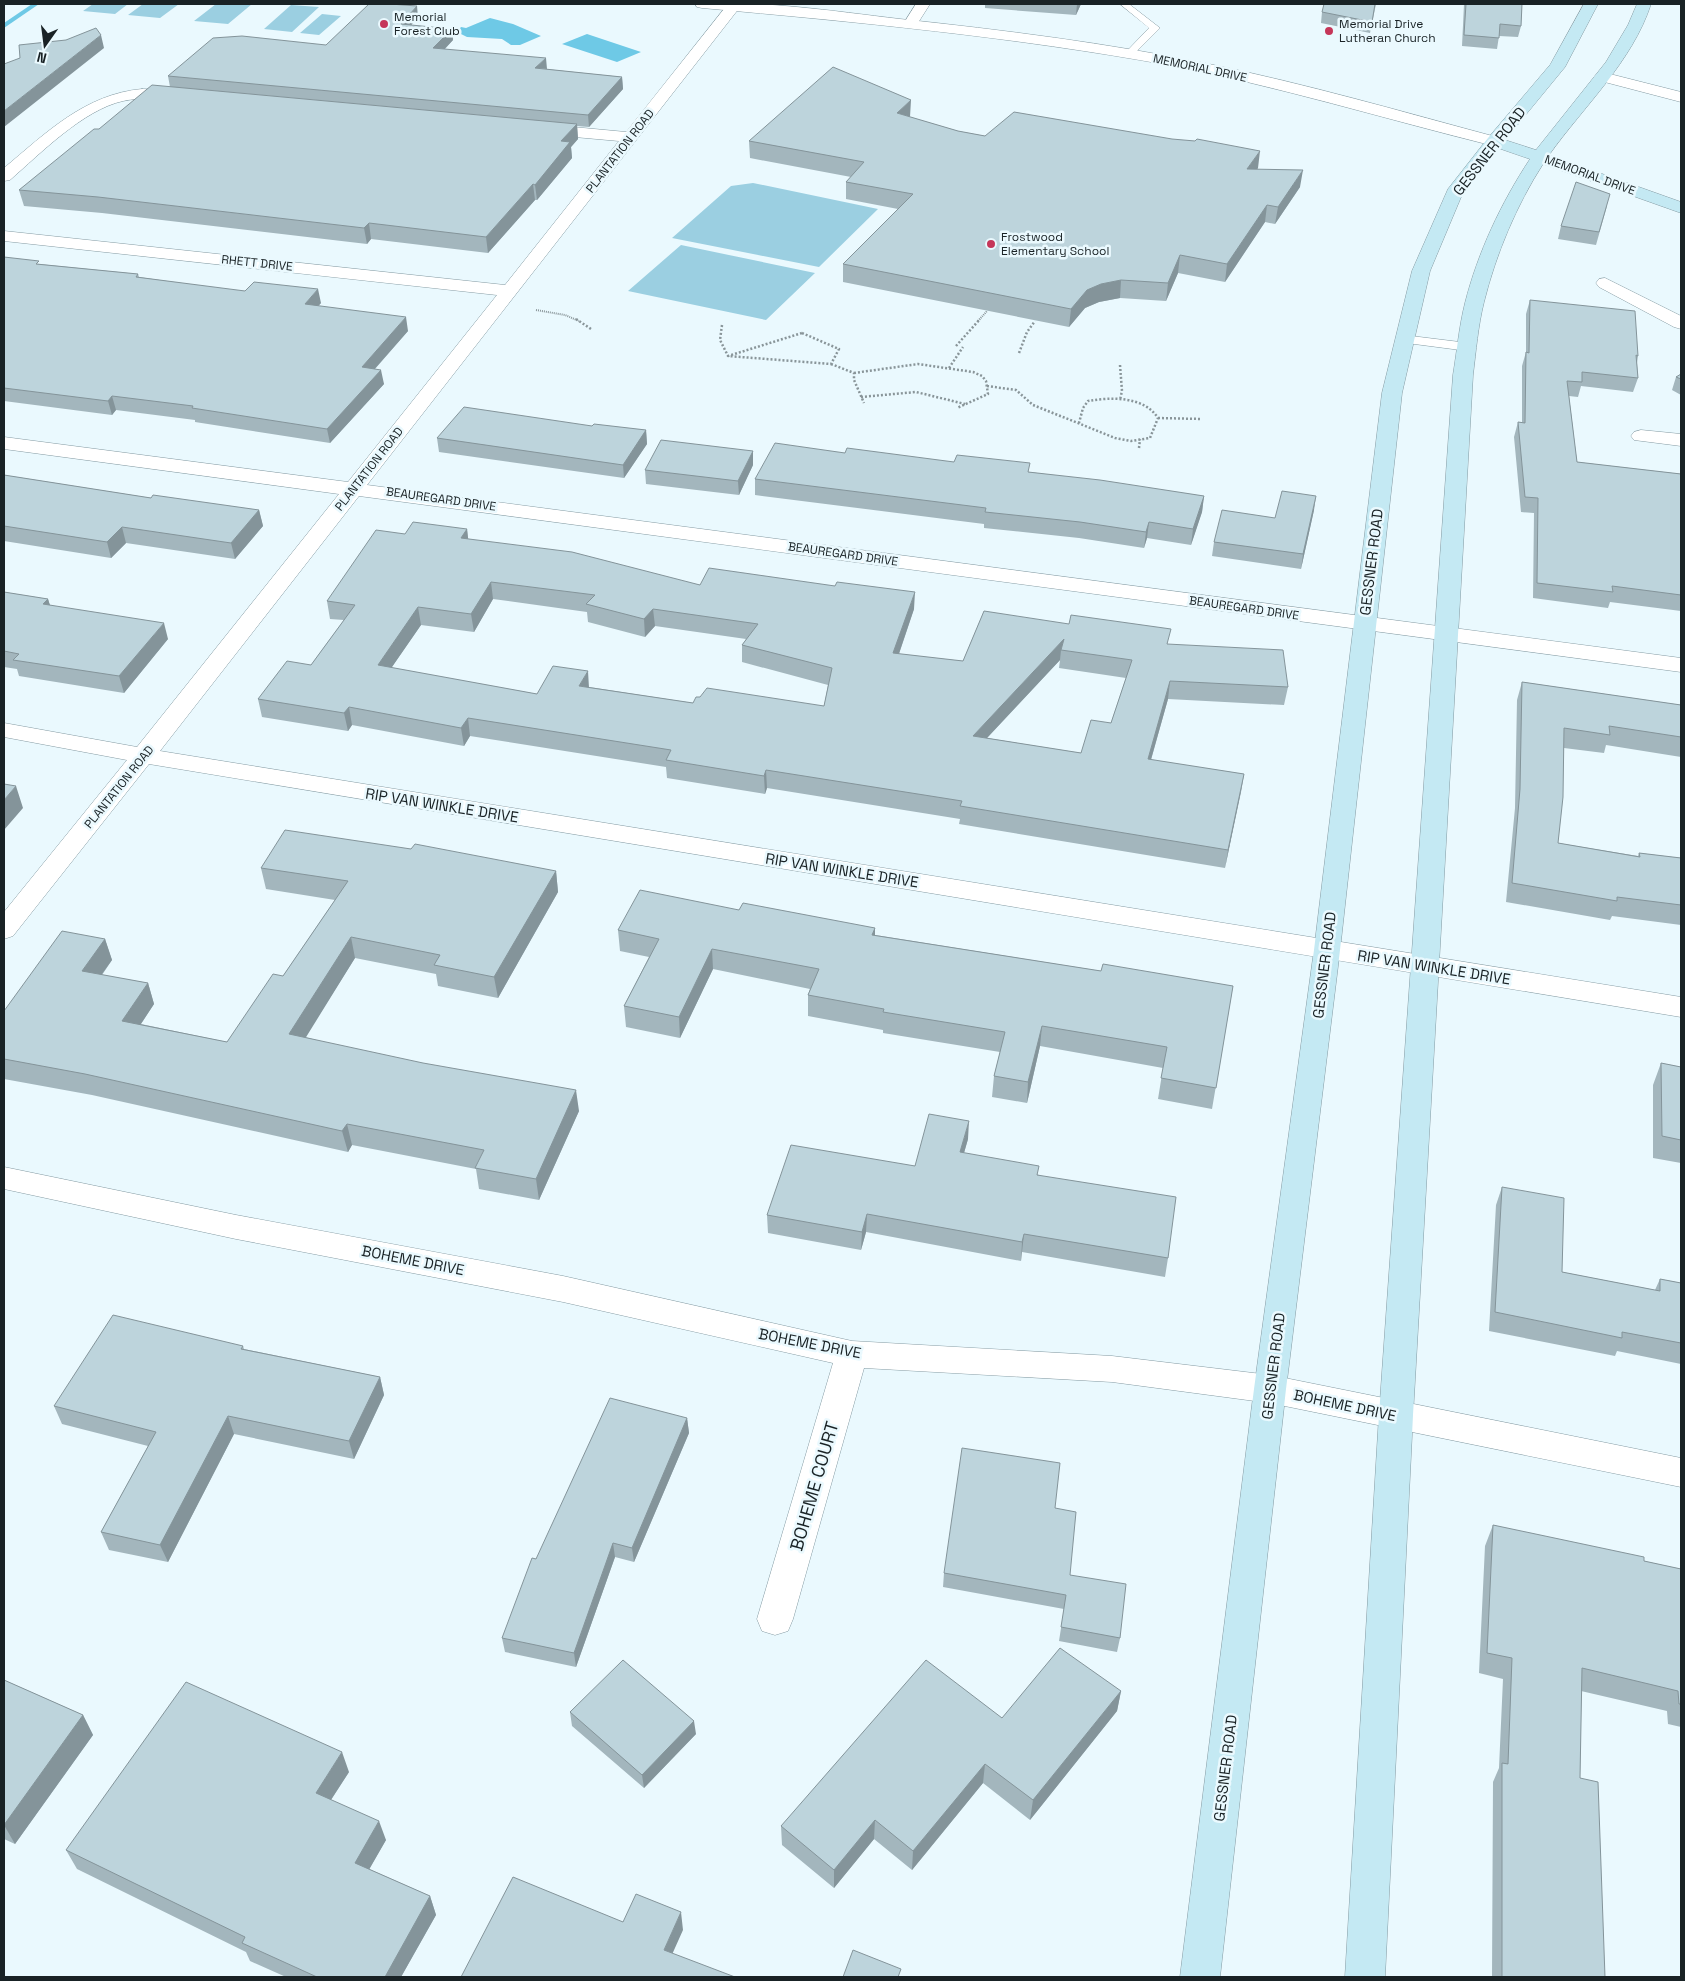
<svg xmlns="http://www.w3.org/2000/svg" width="1685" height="1981" viewBox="0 0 1685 1981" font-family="'Space Grotesk',sans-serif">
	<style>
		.green { fill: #9bcfe1 }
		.water { fill: #6ec9e6 }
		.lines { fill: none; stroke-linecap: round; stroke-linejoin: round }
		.stream { fill: #6ec9e6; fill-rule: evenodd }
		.service-casing { stroke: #859ba3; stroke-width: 1 }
		.minor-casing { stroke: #859ba3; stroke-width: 1 }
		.tertiary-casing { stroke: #859ba3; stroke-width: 1 }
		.secondary-casing { stroke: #859ba3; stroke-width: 1 }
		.path-far1 { stroke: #899599; stroke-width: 2; stroke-dasharray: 1 1; stroke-linecap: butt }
		.path { stroke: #899599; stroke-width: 2.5; stroke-dasharray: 2 2; stroke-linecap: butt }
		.service { fill: #fff; fill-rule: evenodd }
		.minor { fill: #fff; fill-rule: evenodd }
		.tertiary { fill: #fff; fill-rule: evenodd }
		.secondary { fill: #c4e9f3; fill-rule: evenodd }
		.wall { fill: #a3b6bd; fill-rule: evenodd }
		.shaded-wall { fill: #84949a }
		.building { fill: #bdd4dc; stroke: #84949a; fill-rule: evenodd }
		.poi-dot { fill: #c53659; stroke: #eaf9fe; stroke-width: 2 }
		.labels { text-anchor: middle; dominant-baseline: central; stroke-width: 5; stroke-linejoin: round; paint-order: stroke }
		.far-poi-label { font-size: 12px; fill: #192225; stroke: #eaf9fe; text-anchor: start }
		.far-street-label { font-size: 12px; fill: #192225; stroke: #eaf9fe }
		.street-label { font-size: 15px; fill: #192225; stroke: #eaf9fe }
		.near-street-label { font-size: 18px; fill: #192225; stroke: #eaf9fe }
	</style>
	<rect width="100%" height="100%" fill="#eaf9fe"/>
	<path class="green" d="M93 4H128L115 14 83 11Z
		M143 4H179L160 18 128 15Z
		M216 4H252L228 24 194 21Z
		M291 5 319 7 292 32 264 29Z
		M322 14 341 16 319 35 300 33Z
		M753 183 878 209 819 267 672 238 731 186Z
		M681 245 815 273 766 320 628 291Z"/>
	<path class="water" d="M490 18 513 24 541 36 520 45H511L502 39 467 37 457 32 461 27 466 28Z
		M587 34 641 52 617 62 562 44Z"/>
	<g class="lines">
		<path class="stream" d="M32 4H39L4 28V23Z"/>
		<defs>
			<path id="service" d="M1120 4H1129L1160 28 1132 56 1129 57 1124 54 1126 52 1149 28Z
				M1403 335 1468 343 1474 347 1468 351 1399 342 1397 339 1399 336Z"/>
			<path id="minor" d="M728 4H738L740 7 367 485 1681 658V672L359 496 160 751 1681 997V1017L149 764 13 936 4 939V912L127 760 4 737V723L137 747 339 494 4 449V437L348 482 497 295 4 241V231L505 285 619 141 541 134 535 132 533 129 535 126 541 124 626 132Z
				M916 4H930L916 26H906L904 23Z
				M1602 72 1681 92V102L1597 80 1594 77 1597 74Z
				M142 89 179 90 184 92 187 95 184 98C166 103 143 96 123 101 83 110 41 153 10 180L4 181V168C46 133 85 94 142 89Z
				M1605 278 1681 316V329L1674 327 1599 287 1596 283 1599 279Z
				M1641 430 1681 434V446L1634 440 1631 436 1634 432Z
				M4 1167 236 1215 563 1276 852 1341 1112 1356 1270 1375 1681 1458V1487L1270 1403 1112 1382 864 1368 793 1619 788 1631 775 1635 762 1631 757 1619 833 1363 563 1302 236 1239 4 1189Z"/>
			<path id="tertiary" d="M695 4C762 0 832 11 900 19 1003 30 1107 43 1209 64 1307 84 1403 112 1500 138L1502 141 1500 144 1494 146C1385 119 1278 86 1168 65 1014 37 858 22 702 8L697 7Z"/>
			<path id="secondary" d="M1584 4H1598L1565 67 1505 140 1536 150 1606 62 1628 25 1637 4H1651C1632 62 1584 106 1549 155L1681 202V213L1543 164C1516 206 1496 254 1484 302 1478 326 1476 351 1473 375L1413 1415 1385 1977H1345L1379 1415 1453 375C1457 351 1459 327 1465 303 1478 252 1501 203 1530 159L1498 148 1464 190 1430 271 1402 393 1340 950 1286 1389 1220 1977H1180L1254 1389 1314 950 1382 393 1412 271 1448 189 1488 138 1550 65Z"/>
		</defs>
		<use href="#service" class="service-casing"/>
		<use href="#minor" class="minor-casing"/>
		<use href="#tertiary" class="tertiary-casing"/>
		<use href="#secondary" class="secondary-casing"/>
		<path class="path-far1" d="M536 310 565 315 579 321
			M978 321 987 311"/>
		<path class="path" d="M576 319 591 329
			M722 325 720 340 728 356
			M802 333 839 349 831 364 728 356Z
			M956 346 980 319
			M1019 353 1027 332 1035 321
			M831 364 854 373V380L864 403
			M1120 365 1122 391 1120 400
			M949 368 963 347
			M854 373 918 364 973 372 982 376 986 381 988 394 957 408
			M987 386 1016 390 1033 405 1115 438 1131 441 1150 438 1158 418C1144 396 1111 397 1088 401L1083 408 1079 423
			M861 397 916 392 965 404
			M1158 418 1202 419
			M1139 448 1140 439"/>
		<use href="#service" class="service"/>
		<use href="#minor" class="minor"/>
		<use href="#tertiary" class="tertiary"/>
		<use href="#secondary" class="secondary"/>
	</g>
	<path class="wall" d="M985 4H1081L1076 15 985 8Z
		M1376 4 1370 33 1321 23 1322 12Z
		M1464 4H1522L1521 26 1518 37 1499 36 1497 49 1462 46Z
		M418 17 411 25 452 29 453 40 445 49 546 69 622 77 623 89 589 127 577 126 578 139 571 147 572 158 537 200H535L488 253 371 239 367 244 102 213 24 206 19 190 99 129 170 87 168 76 326 45Z
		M910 117 958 131 985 136 1258 168 1257 169 1300 187 1275 224 1265 222 1225 282 1178 273 1166 301 1120 298 1099 302 1085 308 1069 327 843 282V264L898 209 846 199V182L851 177 750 158 749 141Z
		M1607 206 1596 245 1558 239 1561 226Z
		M4 257 39 264 138 274 139 277 321 303 318 306 408 331 375 369 384 384 330 443 195 422V420L116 410 112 415 4 401Z
		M1530 300 1638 356 1637 363 1638 378 1633 392 1581 386 1578 397 1569 396 1577 462 1681 474V611L1610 602 1608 608 1533 598 1534 513 1521 512 1514 437 1518 422H1522V366L1526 352V314Z
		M1681 374V395L1672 390 1676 377Z
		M592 426 646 430 647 444 624 478 439 452 437 438Z
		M753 451V465L739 495 646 484 645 470Z
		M845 453 1030 472 1204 496 1202 512 1191 545 1147 538 1144 548 1079 538 984 528V524L755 495V479Z
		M4 475 151 498 259 510 263 526 235 559 126 543 111 558 4 541Z
		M1314 510 1301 569 1212 556 1214 542Z
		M467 529 468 539 700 585 914 609 899 654 963 661 984 611 1169 645 1288 687 1284 705 1168 699 1151 760 1244 774 1225 868 959 824 960 819 767 788 765 794 667 778 666 767 470 736 464 746 352 725 348 731 262 717 258 699 311 665 344 620 330 619 327 601 405 534ZM493 599 587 612 588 622 645 637 655 626 746 639 742 645V662L828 685 824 706 693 703 589 687 537 694 391 668 421 625 474 632ZM1060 660 1059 668 1126 678 1111 723 1081 753 987 738Z
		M4 592 48 599 50 605 168 639 124 693 19 676 17 669 4 667Z
		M1522 682 1681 705V757L1606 745 1604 753 1564 748 1558 843 1638 856 1639 853 1681 858V925L1612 916 1610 920 1506 902 1515 808 1517 700Z
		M261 868 556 871 558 892 498 998 438 986 436 974 355 958 305 1037 579 1111 539 1200 479 1189 476 1169 352 1145 348 1152 92 1095 4 1079V1011L105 939 112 960 102 975 148 983 154 1004 141 1024 227 1042 283 976 335 900 266 889Z
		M739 910 875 928V935L1101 971 1233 986 1212 1109 1158 1099 1163 1068 1040 1046 1027 1103 992 1097 994 1076 1000 1052 883 1033V1030L808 1016V995L810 989 713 969 680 1038 626 1027 624 1006 649 957 620 951 618 930Z
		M1661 1063 1681 1067V1163L1653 1158V1085Z
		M968 1139 964 1153 1039 1175 1168 1258 1165 1277 1022 1252 1021 1261 866 1232 861 1250 768 1233 767 1215 915 1166Z
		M1502 1187 1562 1272 1655 1290 1660 1279 1681 1283V1364L1617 1351 1615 1356 1489 1331 1496 1205Z
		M243 1346 244 1349 380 1377 384 1395 354 1459 234 1434 168 1562 109 1550 101 1532 148 1446 62 1424 54 1406Z
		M687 1418 689 1433 634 1562 615 1557 576 1667 505 1652 502 1638 536 1559Z
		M1055 1508 1070 1575 1120 1638 1117 1652 1059 1641 1064 1609 943 1587 944 1573Z
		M1493 1525 1644 1561 1681 1569V1727L1668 1724 1667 1711 1581 1691 1580 1778 1605 1977H1492L1493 1782 1499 1768 1503 1679 1479 1673 1485 1546Z
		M4 1680 83 1715 93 1735 15 1844 4 1839Z
		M1121 1691 1117 1711 1030 1820 983 1783 912 1870 874 1839 834 1888 782 1845 781 1826 1002 1718Z
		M570 1712 696 1734 644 1788 572 1726Z
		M349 1772 331 1800 386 1840 369 1869 430 1896 436 1915 401 1977H286L250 1961 246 1952 77 1869 66 1850Z"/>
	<path class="shaded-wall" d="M1077 4H1081L1076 15Z
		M417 6 418 17 403 35 401 24Z
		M452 29 453 40 435 59 433 48Z
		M101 35 104 48 4 127V111Z
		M546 58 547 69 535 68Z
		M622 77 623 89 589 127 588 115Z
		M911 100 910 117 897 113Z
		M577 124 578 139 571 147 572 158 537 200 535 185 561 141Z
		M1260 151 1258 168 1245 186 1247 169Z
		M1303 170 1300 187 1275 224 1278 207Z
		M533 184 535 200 488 253 486 237Z
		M1267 205 1265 222 1225 282 1227 264Z
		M369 223 371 239 367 244 364 228Z
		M1180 255 1178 273 1166 301 1168 283Z
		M1121 280 1120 298 1099 302 1085 308 1069 327 1071 309 1087 290 1101 284Z
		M318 289 321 303 307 318 305 304Z
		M406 317 408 331 364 381 362 367Z
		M381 370 384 384 330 443 327 429Z
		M112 396 116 410 112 415 108 401Z
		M646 430 647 444 624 478 623 465Z
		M753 451V465L739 495 738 481Z
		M1204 496 1202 512 1191 545 1193 529Z
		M1316 496 1314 510 1301 569 1303 554Z
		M259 510 263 526 235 559 231 543Z
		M1149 522 1147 538 1144 548 1146 532Z
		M122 527 126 543 111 558 107 542Z
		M467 529 469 546 461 538Z
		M491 582 493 599 474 632 471 614Z
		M915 592 914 609 893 671V653Z
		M48 599 53 616 43 604Z
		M418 607 421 625 381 683 378 665Z
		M653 609 655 626 645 637 644 619Z
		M164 623 168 639 124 693 119 676Z
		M1064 639 1061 650 1060 660 972 754 973 736Z
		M588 671 589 688 579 686Z
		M1170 681 1168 699 1146 777 1148 759Z
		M349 707 352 725 348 731 344 713Z
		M468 718 470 736 464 746 461 728Z
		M766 770 767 788 765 794 764 776Z
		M1244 774 1241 792 1225 868 1228 850Z
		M16 786 23 808 4 830V800Z
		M556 871 558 892 498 998 494 977Z
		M875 928V948L872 935Z
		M351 937 355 958 295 1055 289 1034Z
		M105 939 112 960 89 992 82 971Z
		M712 949 713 969 680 1038 679 1017Z
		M148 983 154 1004 129 1042 122 1021Z
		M1042 1026 1040 1046 1027 1103 1028 1082Z
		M576 1090 579 1111 539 1200 536 1179Z
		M969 1121 968 1139 959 1170 960 1152Z
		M347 1124 352 1145 348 1152 342 1131Z
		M867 1214 866 1232 861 1250 862 1232Z
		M1024 1234 1021 1261 1022 1242Z
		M380 1377 384 1395 354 1459 349 1441Z
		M228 1416 234 1434 168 1562 160 1545Z
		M687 1418 689 1433 634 1562 632 1548Z
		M613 1543 615 1557 576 1667 574 1653Z
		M1121 1691 1117 1711 1030 1820 1033 1800Z
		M83 1715 93 1735 15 1844 4 1825Z
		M694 1721 696 1734 644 1788 642 1775Z
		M342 1752 349 1772 323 1812 316 1793Z
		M985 1764 983 1783 912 1870 913 1851Z
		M875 1820 874 1839 834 1888V1870Z
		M379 1821 386 1840 362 1882 355 1863Z
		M430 1896 436 1915 401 1977H385Z
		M681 1912 683 1930 666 1968 664 1950Z"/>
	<path class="building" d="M369 4H390L417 6 401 24 452 29 433 48 546 58 535 68 622 77 588 115 168 76 213 38 242 36 326 45Z
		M1324 4H1375L1372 22 1322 12Z
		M1466 4H1522L1521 26 1500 24 1499 38 1464 35Z
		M96 28 101 35 4 111V64L20 58 19 45 66 40Z
		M833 67 911 100 897 113 958 131 985 136 1014 112 1172 139 1195 141 1197 139 1260 151 1247 169 1303 170 1278 207 1267 205 1227 264 1180 255 1168 283 1121 280 1101 284 1087 290 1071 309 843 264 913 194 846 182 864 162 749 141Z
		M152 85 577 124 561 141 570 142 535 185 533 184 486 237 369 223 364 228 98 197 19 190 94 129H99Z
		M1576 182 1610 194 1599 232 1561 226Z
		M4 257 39 261 36 264 138 274 136 277 245 291 254 282 318 289 305 304 406 317 362 367 381 370 327 429 192 408 193 406 112 396 108 401 4 388Z
		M1530 300 1635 311 1638 356 1636 355 1638 378 1582 372V382L1567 381 1577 462 1681 474V595L1612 586 1613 592 1537 583 1538 498 1525 497 1518 422 1525 423 1526 352 1529 353Z
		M1681 374V379L1676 377Z
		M464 407 592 426 594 424 646 430 623 465 437 438Z
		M661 440 753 451 738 481 645 470Z
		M775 443 845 453 847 448 954 462 957 455 1030 463 1028 472 1100 480 1204 496 1193 529 1149 522 1146 532 1080 522 985 512 986 508 755 479Z
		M4 475 151 498 153 495 259 510 231 543 122 527 107 542 4 526Z
		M1282 491 1316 496 1303 554 1214 542 1222 510 1275 518Z
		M413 522 467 529 461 538 572 552 700 585 709 568 835 586 837 582 915 592 893 653 963 661 984 611 1069 624 1071 615 1171 629 1167 644 1283 650 1288 687 1170 681 1148 759 1244 774 1228 850 960 806 962 801 766 770 764 776 666 760 671 750 468 718 461 728 349 707 344 713 258 699 287 661 311 665 355 605 327 601 376 530 405 534ZM491 582 595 595 586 604 644 619 653 609 758 624 742 645 832 668 824 706 707 688 700 697H696L693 703 579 686 588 671 553 666 537 694 378 665 418 607 471 614ZM1064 639 1061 650 1132 660 1111 723 1091 720 1081 753 973 736Z
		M4 592 48 599 43 604 164 623 119 676 13 660 19 654 4 651Z
		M1522 682 1681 705V737L1609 726 1610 735 1564 728 1563 797 1558 843 1640 857 1639 853 1681 858V905L1617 897V901L1512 883 1520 789Z
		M4 784 16 786 4 800Z
		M285 830 411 849 415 844 556 871 494 977 434 965 440 955 351 937 289 1034 423 1063 576 1090 536 1179 475 1168 484 1150 347 1124 342 1131 85 1074 4 1059V1011L62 931 105 939 82 971 148 983 122 1021 227 1042 273 974 283 976 348 881 261 868Z
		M640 890 739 910 743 903 875 928 872 935 1101 971 1103 964 1233 986 1216 1088 1161 1078 1167 1047 1042 1026 1028 1082 994 1076 1005 1032 883 1012 884 1009 808 995 819 969 712 949 679 1017 624 1006 659 939 618 930Z
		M1661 1063 1681 1067V1140L1662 1136Z
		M929 1114 969 1121 960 1152 1039 1166 1037 1175 1176 1197 1168 1258 1024 1234 1022 1242 867 1214 862 1232 767 1215 791 1145 915 1166Z
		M1502 1187 1564 1198 1562 1272 1660 1291V1279L1681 1283V1343L1622 1332V1338L1495 1312Z
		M113 1315 243 1346 241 1349 380 1377 349 1441 228 1416 160 1545 101 1532 156 1432 54 1406Z
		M610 1398 687 1418 632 1548 613 1543 574 1653 502 1638 532 1558 536 1559Z
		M962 1448 1060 1463 1055 1508 1076 1512 1070 1575 1126 1584 1120 1638 1061 1627 1066 1595 944 1573Z
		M1493 1525 1644 1557V1561L1681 1569V1704H1679L1678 1691 1582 1668 1580 1778 1598 1782 1605 1977H1502V1763L1508 1764 1512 1658 1487 1653Z
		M1060 1648 1121 1691 1033 1800 985 1764 913 1851 875 1820 834 1870 781 1826 926 1660 1002 1718Z
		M623 1660 694 1721 642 1775 570 1712Z
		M4 1680 83 1715 4 1825Z
		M186 1682 342 1752 316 1793 379 1821 355 1863 430 1896 385 1977H317L242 1943 245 1937 66 1850Z
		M513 1877 623 1922 636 1894 681 1912 664 1950 735 1977H461Z
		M853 1950 901 1969 898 1977H843Z"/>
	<g class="poi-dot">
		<circle cx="384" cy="24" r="5"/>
		<circle cx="1329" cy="31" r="5"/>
		<circle cx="991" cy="244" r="5"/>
	</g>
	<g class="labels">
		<g class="far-poi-label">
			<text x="394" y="17">Memorial<tspan x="394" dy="14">Forest Club</tspan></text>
			<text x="1339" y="24">Memorial Drive<tspan x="1339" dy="14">Lutheran Church</tspan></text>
			<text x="1001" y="237">Frostwood<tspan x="1001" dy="14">Elementary School</tspan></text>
		</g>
		<g class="far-street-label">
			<text transform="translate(1200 68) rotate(12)">MEMORIAL DRIVE</text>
			<text transform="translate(620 151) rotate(-52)">PLANTATION ROAD</text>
			<text transform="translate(1590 175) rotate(20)">MEMORIAL DRIVE</text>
			<text transform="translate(257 263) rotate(6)">RHETT DRIVE</text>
			<text transform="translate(369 469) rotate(-52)">PLANTATION ROAD</text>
			<text transform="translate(441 499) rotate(8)">BEAUREGARD DRIVE</text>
			<text transform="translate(843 554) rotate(8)">BEAUREGARD DRIVE</text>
			<text transform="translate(1244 608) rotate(8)">BEAUREGARD DRIVE</text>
			<text transform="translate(119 787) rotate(-51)">PLANTATION ROAD</text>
		</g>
		<g class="street-label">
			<text transform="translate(1489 151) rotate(-52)">GESSNER ROAD</text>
			<text transform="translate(1371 562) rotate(-83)">GESSNER ROAD</text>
			<text transform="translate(442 805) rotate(9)">RIP VAN WINKLE DRIVE</text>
			<text transform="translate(842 870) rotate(9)">RIP VAN WINKLE DRIVE</text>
			<text transform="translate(1324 965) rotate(-83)">GESSNER ROAD</text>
			<text transform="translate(1434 967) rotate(9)">RIP VAN WINKLE DRIVE</text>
			<text transform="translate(413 1260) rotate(11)">BOHEME DRIVE</text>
			<text transform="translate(810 1343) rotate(11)">BOHEME DRIVE</text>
			<text transform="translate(1273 1366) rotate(-83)">GESSNER ROAD</text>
			<text transform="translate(1345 1405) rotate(12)">BOHEME DRIVE</text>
			<text transform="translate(1225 1768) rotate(-83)">GESSNER ROAD</text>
		</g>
		<g class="near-street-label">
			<text transform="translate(814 1486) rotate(-74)">BOHEME COURT</text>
		</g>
	</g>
	<rect width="1685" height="1981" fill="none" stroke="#192225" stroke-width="10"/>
	<g transform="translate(45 45) rotate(194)" stroke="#eaf9fe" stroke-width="4" paint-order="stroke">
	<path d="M0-4L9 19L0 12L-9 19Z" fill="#192225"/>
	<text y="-8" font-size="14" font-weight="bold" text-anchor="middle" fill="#192225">N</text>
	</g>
</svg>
